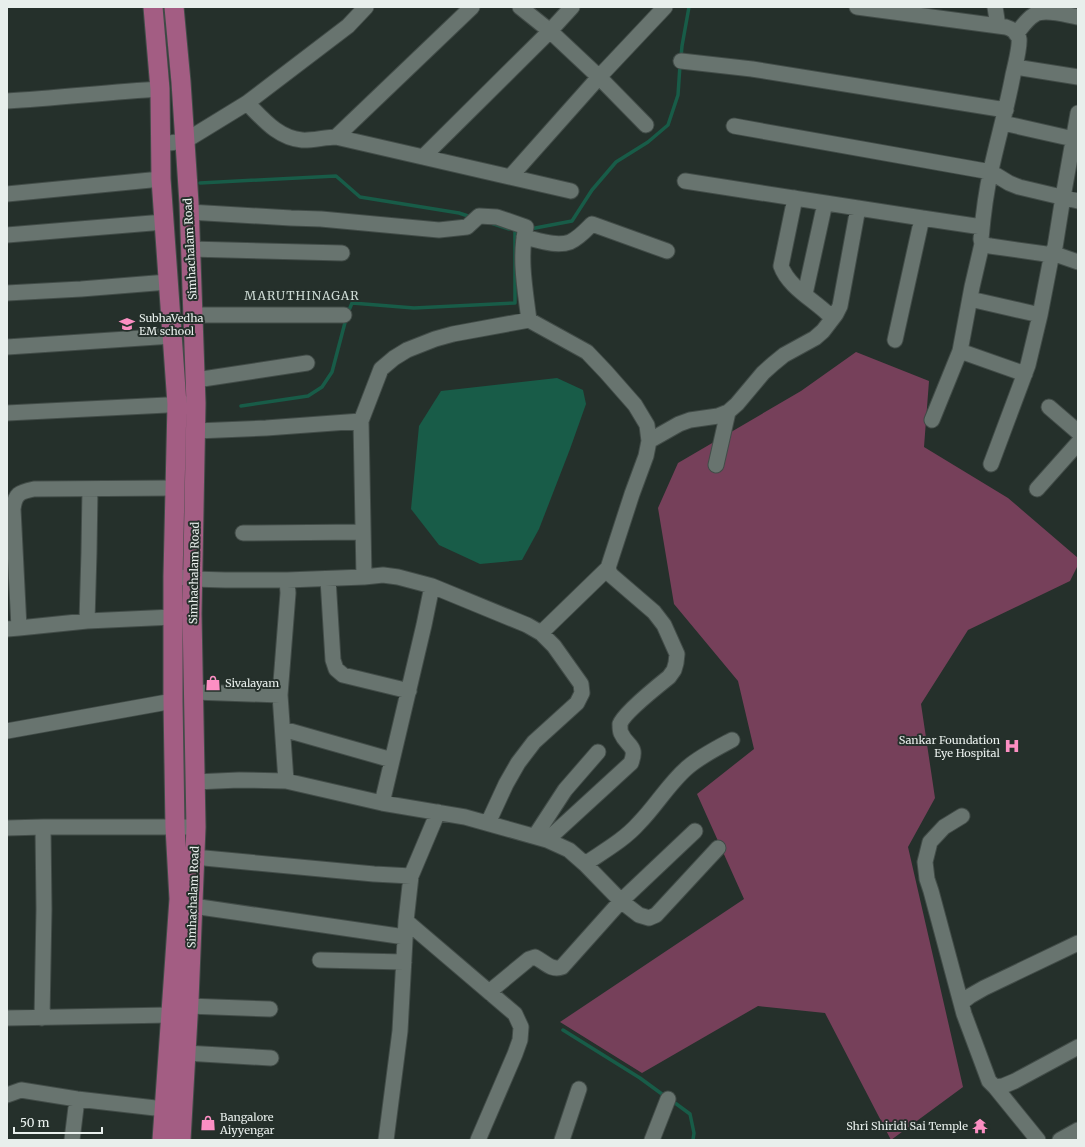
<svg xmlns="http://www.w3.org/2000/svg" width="1085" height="1147" viewBox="0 0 1085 1147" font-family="Merriweather,serif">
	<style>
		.green { fill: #76405a }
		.water { fill: #185c48 }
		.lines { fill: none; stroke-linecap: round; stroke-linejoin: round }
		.stream { stroke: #185c48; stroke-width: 3.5 }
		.minor-casing { stroke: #424c48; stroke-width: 17 }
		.major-casing { stroke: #424c48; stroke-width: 21 }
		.minor { stroke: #68746f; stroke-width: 15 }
		.major { stroke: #a35d83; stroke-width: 19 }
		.labels { text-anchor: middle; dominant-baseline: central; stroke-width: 4; stroke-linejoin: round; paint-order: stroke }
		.street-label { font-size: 11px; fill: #e8efec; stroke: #25302b }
		.poi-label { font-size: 11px; fill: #e8efec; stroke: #25302b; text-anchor: start }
		.neighbourhood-label { font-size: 12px; letter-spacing: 1px; fill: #cddad4; stroke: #25302b }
	</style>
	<rect width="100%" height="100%" fill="#25302b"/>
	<path class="green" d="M856 352 929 381 924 447 1008 498 1078 558V565L1070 581 968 630 921 704 935 798 908 847 963 1087 891 1140 825 1013 758 1006 642 1073 560 1022 744 899 697 794 754 749 738 681 674 604 658 508 678 463 801 391Z"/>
	<path class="water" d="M557 378 583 390 586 404 570 449 539 529 522 560 480 564 439 545 411 509 419 426 441 391Z"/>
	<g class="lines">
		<path class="stream" d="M681 57 682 46 689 7
			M200 183 336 176 360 197 459 213 471 217
			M491 223 509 229
			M530 229 572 221 592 190 616 162 648 142 668 125 678 95 680 65
			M241 406 308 396 322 387 332 372 347 315 352 303 414 308 515 303V231L518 230
			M563 1030 640 1078 666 1097
			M671 1100 690 1114 694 1133 693 1140"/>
		<defs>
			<path id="minor" d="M520 7 550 31 599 77 646 125
				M857 7 1006 27C1012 29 1018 32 1019 39 1020 47 1015 66 1013 75 1007 107 998 138 991 170 986 192 983 216 981 239L982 244 990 246 1046 254 1052 253 1055 247 1063 197 1078 113
				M995 7 998 26
				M1016 34C1022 27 1027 19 1034 15 1044 8 1066 15 1078 17
				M681 61 752 69 1006 110
				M1015 67 1078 77
				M7 101C58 98 109 92 160 89
				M247 103C263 119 278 138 302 140 310 141 326 137 336 137L571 191
				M1003 123 1078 140
				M734 126 991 172 1009 183 1019 187 1078 201
				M336 137 472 7
				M161 144 185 141 247 103 348 26 366 7
				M423 157 550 31 572 7
				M510 177 599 77 665 7
				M685 181 922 218 895 340
				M7 194 161 179
				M795 198 781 266C788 286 812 299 827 313L836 314 840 306 858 208
				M189 212 291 218 321 219 439 230 467 227 479 216 497 217 526 227C519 257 525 289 529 320
				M922 218 982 227
				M7 235 164 222
				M524 237C538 240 556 247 570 242 579 238 586 230 592 224L667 251
				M190 249 342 253
				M7 293 81 289 168 282
				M805 294 825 203
				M970 299 1040 315
				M193 315H344
				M7 347 172 336
				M960 351 1025 374
				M196 380 307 363
				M1049 407 1078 432
				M7 413 187 404
				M932 420 960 351 972 287 982 244
				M196 431 266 428 361 421
				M649 441 679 424 690 420 718 416 728 412 737 404 763 373 773 364 784 355 815 338 823 331 836 314
				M991 464 1028 365 1040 315 1052 253 1078 262
				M716 465 728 412
				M1037 489 1078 443
				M243 533 363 532
				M173 576 193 579 225 580H287L364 577 383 575 398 577 432 586 527 625 541 633 608 568 632 494 646 456 649 441 647 425 635 405 606 372 587 352 529 320 453 334 435 339 407 350 394 358 381 369 361 421 364 577
				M328 579 333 660 336 669 343 675 409 691
				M287 580 288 593 280 695 286 781 382 803 465 817 547 840 569 850 585 864 621 901 639 915 649 918 656 915 718 848
				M87 621 89 552 90 489
				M19 628 13 509C15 494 19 492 34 489L176 488
				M7 629 19 628 87 621 173 617
				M194 692 280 695
				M283 729 392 760
				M7 731 173 701
				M195 782 239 780 286 781
				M382 803 424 625 432 586
				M962 816 944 827 930 842 925 862 927 879 931 891 964 1014 989 1081 995 1087 1003 1086 1015 1081 1078 1047
				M488 823 506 784 518 763 534 742 577 703 582 693 581 684 554 646 541 633
				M7 828 43 827H196
				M535 836 565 790 598 752
				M547 840 631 763C638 745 627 747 621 733 620 731 620 726 620 724 623 714 659 685 669 677L674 670 676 663 677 654 664 625 654 612 611 575 609 571 608 568
				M194 857 374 874 411 876
				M585 864C604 851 624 840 639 823 656 806 669 783 688 767 701 756 717 748 732 740
				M193 906 405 937
				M406 921 515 1014 521 1027 520 1040 515 1054 478 1140
				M320 960 404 962
				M489 992 529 959 535 957C545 962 551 971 562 967L621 901 695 831
				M961 1003 970 996 984 988 1078 943
				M188 1006 270 1009
				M7 1018 170 1015
				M42 1018 44 909 43 827
				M185 1053 271 1058
				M995 1087 1038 1140
				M7 1095 21 1090 77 1099 164 1109
				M72 1140 77 1099
				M386 1140 400 1031 406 921 411 876 438 812
				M562 1140 579 1089
				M652 1140 668 1099
				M1060 1140 1078 1130"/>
			<path id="major" d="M153 7 160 89 161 179 177 404 173 576V701L175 827 179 899 162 1140
				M174 7 181 82 189 203 196 403 192 614 196 827 189 1000 181 1140"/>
		</defs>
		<use href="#minor" class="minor-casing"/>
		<use href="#major" class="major-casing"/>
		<use href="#minor" class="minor"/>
		<use href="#major" class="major"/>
	</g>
	<defs>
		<symbol id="school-bare" viewBox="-9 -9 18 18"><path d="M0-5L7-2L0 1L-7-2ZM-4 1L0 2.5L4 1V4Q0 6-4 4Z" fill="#fc8fc3" stroke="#25302b" stroke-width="2.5" paint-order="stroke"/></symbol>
		<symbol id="shop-bare" viewBox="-9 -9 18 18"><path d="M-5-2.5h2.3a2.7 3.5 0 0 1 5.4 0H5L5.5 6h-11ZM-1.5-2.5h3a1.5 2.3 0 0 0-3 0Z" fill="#fc8fc3" stroke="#25302b" stroke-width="2.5" paint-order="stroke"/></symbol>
		<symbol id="hospital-bare" viewBox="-9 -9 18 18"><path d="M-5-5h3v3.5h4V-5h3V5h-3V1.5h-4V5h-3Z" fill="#fc8fc3" stroke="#25302b" stroke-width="2.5" paint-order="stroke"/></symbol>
		<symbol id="temple-bare" viewBox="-9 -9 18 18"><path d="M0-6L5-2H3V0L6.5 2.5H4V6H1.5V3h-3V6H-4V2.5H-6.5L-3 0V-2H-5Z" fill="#fc8fc3" stroke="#25302b" stroke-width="2.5" paint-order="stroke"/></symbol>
	</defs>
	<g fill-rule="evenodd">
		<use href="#school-bare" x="116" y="313" width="22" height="22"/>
		<use href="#shop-bare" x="202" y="672" width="22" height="22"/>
		<use href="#hospital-bare" x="1001" y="735" width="22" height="22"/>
		<use href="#shop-bare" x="197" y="1112" width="22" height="22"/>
		<use href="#temple-bare" x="969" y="1115" width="22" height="22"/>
	</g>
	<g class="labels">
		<g class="street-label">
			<text transform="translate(190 249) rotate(-93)">Simhachalam Road</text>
			<text transform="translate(194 573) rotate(-89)">Simhachalam Road</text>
			<text transform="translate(193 897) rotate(-88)">Simhachalam Road</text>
		</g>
		<g class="poi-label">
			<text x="139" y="318">SubhaVedha<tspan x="139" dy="13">EM school</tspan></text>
			<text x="225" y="683">Sivalayam</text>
			<text x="1000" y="740" text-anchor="end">Sankar Foundation<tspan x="1000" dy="13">Eye Hospital</tspan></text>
			<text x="220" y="1117">Bangalore<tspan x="220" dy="13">Aiyyengar</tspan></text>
			<text x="968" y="1126" text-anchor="end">Shri Shiridi Sai Temple</text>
		</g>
		<g class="neighbourhood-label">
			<text x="302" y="295">MARUTHINAGAR</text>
		</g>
	</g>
	<rect width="1085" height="1147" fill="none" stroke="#e8efec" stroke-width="16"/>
	<path d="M14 1127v6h88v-6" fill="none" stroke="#e8efec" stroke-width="2"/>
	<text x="20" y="1127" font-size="12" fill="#e8efec" stroke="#25302b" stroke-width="3" paint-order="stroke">50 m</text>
</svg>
